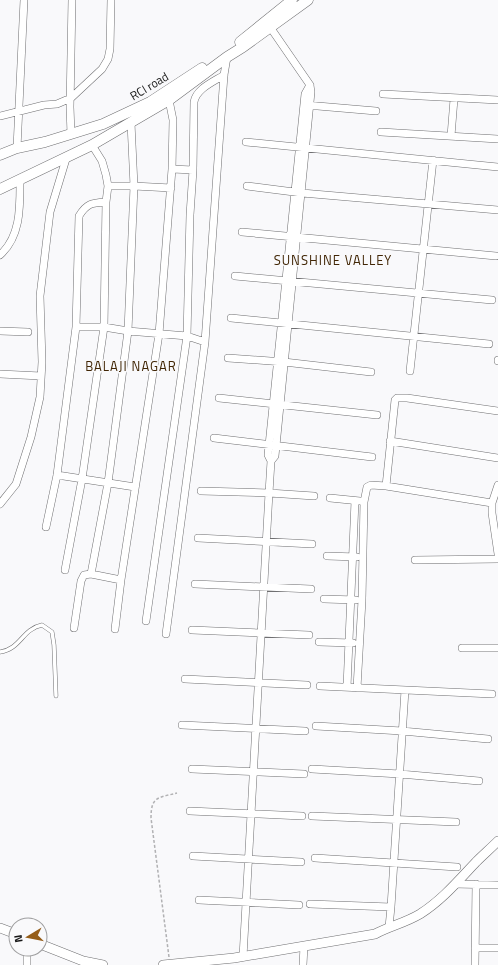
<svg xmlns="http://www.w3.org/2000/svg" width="498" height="965" viewBox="0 0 498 965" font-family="'Titillium Web',sans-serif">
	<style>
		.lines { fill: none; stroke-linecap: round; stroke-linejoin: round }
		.service-casing { stroke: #6f6f71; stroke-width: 4.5 }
		.minor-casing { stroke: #6f6f71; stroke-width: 8 }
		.tertiary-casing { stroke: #6f6f71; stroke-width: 10 }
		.secondary-casing { stroke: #6f6f71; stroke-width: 11 }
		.path { stroke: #b1b1b3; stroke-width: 1.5; stroke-dasharray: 3 2; stroke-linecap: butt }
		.service { stroke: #fff; stroke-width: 3.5 }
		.minor { stroke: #fff; stroke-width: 7 }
		.tertiary { stroke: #fff; stroke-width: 9 }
		.secondary { stroke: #fff; stroke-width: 10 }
		.labels { text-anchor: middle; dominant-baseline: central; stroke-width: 3; stroke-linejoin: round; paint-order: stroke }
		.street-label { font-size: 12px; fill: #181818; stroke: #f9f9fb }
		.neighbourhood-label { font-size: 13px; letter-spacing: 1px; fill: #412605; stroke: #f9f9fb }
	</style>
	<rect width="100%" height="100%" fill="#f9f9fb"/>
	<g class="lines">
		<defs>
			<path id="service" d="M0 652C21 649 22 629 42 625L52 632 54 645 56 696"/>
			<path id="minor" d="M270 27 310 85 311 92 275 456 271 461
				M383 94 498 100
				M306 105 376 111
				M0 116 44 105 57 104 71 98 102 69 108 59 110 49 111 0
				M131 123 134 186 171 188
				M381 132 498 139
				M71 134 70 107 72 0
				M451 136 454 99
				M246 142 498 167
				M17 148 24 0
				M172 169 193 170
				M247 186 302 193 498 210
				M242 232 496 256
				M0 255C21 236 20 207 20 180
				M235 276 492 300
				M231 318 489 344
				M76 327H104L128 331 187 336 205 342
				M0 331 28 332
				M228 358 284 362 371 372
				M498 360V361
				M410 371 433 160
				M0 374 41 376
				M219 398 377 415
				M214 438 372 457
				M390 441 498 458
				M57 475 135 487
				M498 485 492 503V513L498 554
				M386 486 395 400 397 398H407L498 411
				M201 491 269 493 314 496
				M330 498 360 501
				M0 504 16 484 31 437 40 397 42 362 40 296 50 212 66 159
				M46 527 57 475 76 327 79 216C87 203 92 203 106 202
				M198 538 312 544
				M327 556 357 557
				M415 560 498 559
				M65 570 82 479 104 327 106 202 108 186 106 175 102 161 92 145
				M91 574 108 483 128 331 134 186H108
				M195 584 311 589
				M324 599 356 600
				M146 621 187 336 190 215 193 170 194 102C196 89 213 82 224 75
				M74 628 81 581 84 575 91 574 121 580
				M115 629 121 580 159 334 172 169 173 120 169 100
				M192 630 309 635
				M166 634 205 342 224 75 227 57
				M319 642 353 643
				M462 648H498
				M185 679 307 685
				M320 686 492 694
				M347 687 355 501
				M357 688 362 600 364 502 367 487 371 485 386 486 492 503
				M182 725 305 731
				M316 726 402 731 488 739
				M192 769 304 774
				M312 769 400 774 479 781
				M190 811 302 816
				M312 816 456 822
				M193 856 301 862
				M315 858 457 867
				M455 884 498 885
				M199 900 299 905
				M310 904 391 907
				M389 927 391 907 405 690
				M475 948H498
				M27 949V965
				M243 957 269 493 271 461 268 455 305 94 310 85
				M303 965 304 946
				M475 965 476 884"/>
			<path id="tertiary" d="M0 928 16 934
				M40 944 83 961 103 965
				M163 965 234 958 375 934C390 926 405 923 420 914 442 900 458 881 476 862 483 855 491 848 498 841"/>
			<path id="secondary" d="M240 42 292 0
				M0 155 17 148 45 142 103 124 150 102 202 68
				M0 189 92 145 169 100 227 57 243 47 308 0"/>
		</defs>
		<use href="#service" class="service-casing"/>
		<use href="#minor" class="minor-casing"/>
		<use href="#tertiary" class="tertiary-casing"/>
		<use href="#secondary" class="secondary-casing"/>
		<path class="path" d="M169 957 151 818C151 796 158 798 177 793"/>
		<use href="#service" class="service"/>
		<use href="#minor" class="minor"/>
		<use href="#tertiary" class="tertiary"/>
		<use href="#secondary" class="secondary"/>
	</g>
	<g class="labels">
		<g class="street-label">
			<text transform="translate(149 86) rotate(-31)">RCI road</text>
		</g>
		<g class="neighbourhood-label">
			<text x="333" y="260">SUNSHINE VALLEY</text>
			<text x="131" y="366">BALAJI NAGAR</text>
		</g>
	</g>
	<g transform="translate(28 937) rotate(260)"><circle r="19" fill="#f9f9fb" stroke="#9f9fa0"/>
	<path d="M0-3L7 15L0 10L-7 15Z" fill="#955d18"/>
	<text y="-6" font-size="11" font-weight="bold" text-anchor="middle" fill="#181818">N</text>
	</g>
</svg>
